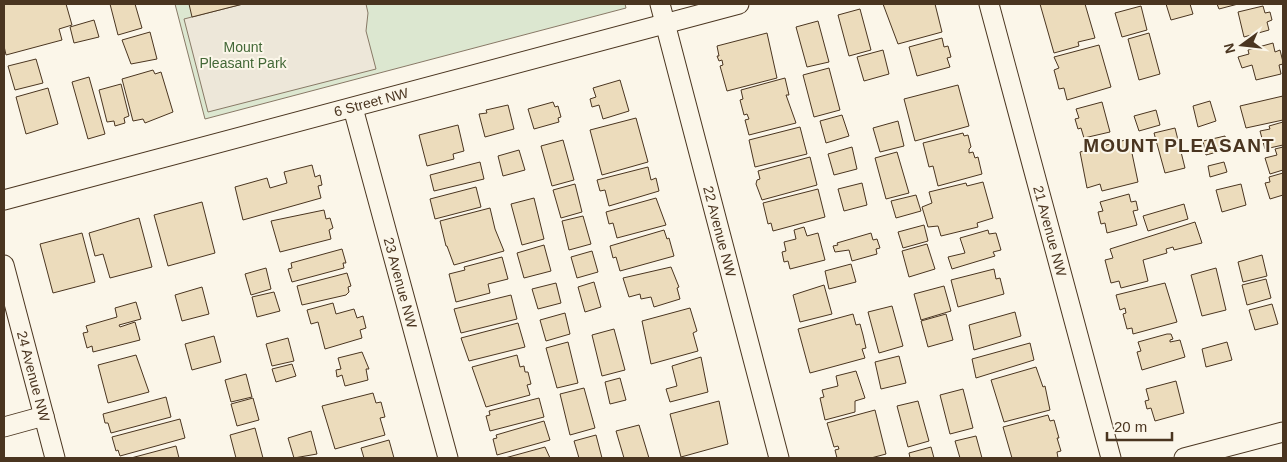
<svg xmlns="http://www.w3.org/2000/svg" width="1287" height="462" viewBox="0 0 1287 462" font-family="Helvetica,sans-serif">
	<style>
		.green { fill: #dce7d0; stroke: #887966 }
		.parking { fill: #ede7d9; stroke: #887966 }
		.building { fill: #ecdcbc; stroke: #4a3520 }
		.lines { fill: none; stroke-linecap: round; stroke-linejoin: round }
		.minor-casing { stroke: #4a3520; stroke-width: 21 }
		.minor { stroke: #fbf6e9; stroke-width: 19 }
		.labels { text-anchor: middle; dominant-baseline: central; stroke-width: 4; stroke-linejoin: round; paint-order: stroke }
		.park-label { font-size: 14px; fill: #436837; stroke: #fbf6e9 }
		.street-label { font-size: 14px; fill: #4a3520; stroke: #fbf6e9 }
		.district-label { font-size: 19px; font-weight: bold; letter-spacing: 1px; fill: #4a3520; stroke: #fbf6e9 }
	</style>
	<rect width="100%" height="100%" fill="#fbf6e9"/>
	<path class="green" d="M175 4H625L626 8 205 119Z"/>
	<path class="parking" d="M243 4H366L368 13 366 31 376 69 208 112 184 19Z"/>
	<path class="building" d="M4 4H66L72 25 59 29 62 40 6 55 4 46Z
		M110 4H135L142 28 118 35Z
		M189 4H243L192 17Z
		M883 4H935L942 32 898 44Z
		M1040 4H1085L1095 38 1078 42 1079 46 1054 53Z
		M1166 4H1190L1193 14 1171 20Z
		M1217 4H1238L1219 9Z
		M1141 6 1147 30 1122 37 1115 13Z
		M1263 6 1265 13 1270 12 1272 20 1267 22 1269 30 1244 37 1238 12Z
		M860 9 871 50 849 56 838 15Z
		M94 20 99 37 74 43 70 27Z
		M818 21 829 62 807 67 796 27Z
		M150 32 157 59 131 64 122 40Z
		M767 33 777 78 727 91 720 66 723 65 722 60 719 61 717 56H719L717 46Z
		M1149 33 1160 74 1139 80 1128 39Z
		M942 38 944 47 948 46 951 57 947 58 950 67 917 76 909 47Z
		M1273 43 1275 52 1280 50 1283 62V64L1279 65 1281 74 1256 80 1252 65 1242 68 1238 57 1249 54 1248 50Z
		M1099 45 1111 87 1067 100 1064 88 1059 89 1057 81 1054 70 1059 68 1054 57Z
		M883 50 889 74 864 81 857 57Z
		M36 59 43 83 15 90 8 66Z
		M829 68 840 110 814 117 803 75Z
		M153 70 155 74 161 72 173 112 145 123 143 119 133 121 122 79Z
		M89 77 105 134 88 139 72 82Z
		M785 78 789 95H786L796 123 749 135 745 120 749 119 747 114 744 115 740 100 743 99 741 90Z
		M620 80 629 111 603 119 599 105 592 107 590 99 596 97 593 88Z
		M121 84 129 116 124 118 125 123 115 126 114 121 107 122 99 90Z
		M958 85 969 126 915 141 904 99Z
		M48 88 58 124 26 134 16 97Z
		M1283 96V120L1246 128 1240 106Z
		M1210 101 1216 121 1198 127 1193 106Z
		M553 102 555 107 558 106 561 117 558 118 559 122 534 129 528 109Z
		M1102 102 1110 132 1084 138 1081 128 1078 129 1075 119 1079 118 1076 109Z
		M508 105 514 129 485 137 479 114 487 113 486 110Z
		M1156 110 1160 125 1139 131 1134 116Z
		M842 115 849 136 826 143 820 121Z
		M636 118 648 162 602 175 590 130Z
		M898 121 904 146 880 152 873 128Z
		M1283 122V145L1265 149 1260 131 1270 129 1269 126Z
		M458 125 464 151 453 154 454 159 427 166 419 135Z
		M800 127 807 154 755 167 749 140Z
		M1175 128 1185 168 1165 173 1154 133Z
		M963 133 964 136 968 135 971 147 969 149V153L973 152 975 158 978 157 982 174 938 186 933 166 929 167 923 143Z
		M1225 136 1228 149 1206 155 1203 141Z
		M1129 139 1138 182 1102 191 1100 184 1087 188 1080 152Z
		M563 140 574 180 552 186 541 146Z
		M852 147 857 169 834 175 828 154Z
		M1283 147V170L1270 174 1265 158 1277 155 1275 149Z
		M519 150 525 170 503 176 498 156Z
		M897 152 909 193 886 199 875 158Z
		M810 157 817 185 762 200 756 184 757 180 760 179 758 171Z
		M480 162 484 179 434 191 430 175Z
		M1224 162 1227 172 1210 177 1208 166Z
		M312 165 315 177 320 175 322 185 318 186 321 198 243 220 235 187 267 178 270 188 287 183 284 172Z
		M648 167 651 180 656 178 659 191 609 206 605 190 600 191 597 180Z
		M1283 173V195L1270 199 1265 183 1270 182 1269 177Z
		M983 182 993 218 977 223 978 227 941 236 938 226 928 227 922 207 932 203 929 192 966 183 967 186Z
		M862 183 867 205 844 211 838 189Z
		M575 184 582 212 561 218 553 190Z
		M1241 184 1246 205 1222 212 1216 190Z
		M476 187 481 207 435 219 430 199Z
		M818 189 825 217 773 231 771 223 768 224 763 203Z
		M1129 194 1131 202 1136 201 1138 210 1133 211 1137 225 1107 233 1105 223 1101 224 1098 212 1103 211 1100 202Z
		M916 195 921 211 896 218 891 201Z
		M534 198 544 239 522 245 511 204Z
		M656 198 666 225 617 238 613 223 609 224 606 212Z
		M202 202 215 253 168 266 154 215Z
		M1184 204 1188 219 1148 231 1143 216Z
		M490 208 495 229 504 251 454 265 447 246H446L440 221Z
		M324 210 326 219 330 218 333 228 329 230 331 239 280 252 271 221Z
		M583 216 591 244 569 250 562 221Z
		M139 218 152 267 110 278 103 254 95 256 89 233Z
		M1195 222 1202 243 1174 250 1173 247 1166 249 1167 253 1143 260 1148 281 1121 288 1119 281 1111 283 1105 260 1113 258 1110 249Z
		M924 225 928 241 903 248 898 232Z
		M804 227 807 236 818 233 825 260 790 269 788 261 784 262 782 252 786 251 784 242 796 239 794 230Z
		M664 230 667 239 669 238 674 256 620 271 616 257 613 258 610 246Z
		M988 230 989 234 996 233 1001 250 993 252 995 256 952 269 948 257 965 253 960 238Z
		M82 233 95 282 53 293 40 244Z
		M871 233 873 240 877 239 880 248 876 249 877 254 852 261 849 250 835 252 833 246 838 245 837 243Z
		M927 244 935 269 909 277 902 251Z
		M544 245 551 271 524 278 517 253Z
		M342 249 346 263H343L344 268 292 282 288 269 292 268 291 263Z
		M592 251 598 272 577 278 571 257Z
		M1262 255 1267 276 1243 282 1238 262Z
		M502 257 508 279 488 284 490 293 456 302 449 274 465 270 464 267Z
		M851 264 856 282 829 289 825 271Z
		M671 267 679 287 677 288 680 299 654 307 651 297 641 299 640 294 629 297 623 278Z
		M266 268 271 289 251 295 245 274Z
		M1216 268 1226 310 1202 316 1191 275Z
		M994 269 996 279 1000 278 1004 294 958 307 951 280Z
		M347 273 351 286 348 287 349 292 346 295 302 305 297 286Z
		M1266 279 1271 298 1247 305 1242 285Z
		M594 282 601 307 585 312 578 287Z
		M556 283 561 303 538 309 532 289Z
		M1165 283 1177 322 1133 334 1132 328 1127 329 1123 314 1126 313 1125 308 1120 310 1116 295Z
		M824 285 832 314 800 322 793 295Z
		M944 286 951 311 921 320 914 294Z
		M202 287 209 314 182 321 175 295Z
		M274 292 280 311 257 317 252 297Z
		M511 295 517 319 461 333 454 309Z
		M136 302 141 319 119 325 120 327 135 322 140 340 93 352 92 346 87 348 83 333 88 332 86 326 117 317 115 308Z
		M333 303 336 314 354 309 357 318 363 316 366 328 360 330 362 338 325 349 318 322 311 324 307 310Z
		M1272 304 1278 324 1255 330 1249 310Z
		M892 306 903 346 879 353 868 312Z
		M690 308 697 331 693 333 698 351 651 364 642 321Z
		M1015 312 1021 336 974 350 969 325Z
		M565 313 570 334 546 341 540 320Z
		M853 314 856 325 860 324 863 335 866 348 862 349 865 358 810 373 798 329Z
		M946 314 953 340 928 347 921 321Z
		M518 323 525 347 469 361 461 338Z
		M614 329 625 370 602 376 592 335Z
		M1167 334H1171L1173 339 1170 340V342L1180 340 1185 357 1142 370 1137 352 1141 351 1138 342Z
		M214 336 221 362 192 370 185 344Z
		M288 338 294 361 272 366 266 344Z
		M568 342 578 383 557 388 546 348Z
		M1227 342 1232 360 1206 367 1202 349Z
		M1030 343 1034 360 976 378 972 359Z
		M362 352 369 369H366L368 380 345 386 342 375 337 377 336 370 341 369 338 358Z
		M136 355 149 392 108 403 98 365Z
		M517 355 520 367 524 366 525 372H528L531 384 527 385 530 395 486 407 472 367Z
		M899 356 906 383 881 389 875 362Z
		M701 357 708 392 670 402 666 389 677 386 672 366Z
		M292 364 296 376 276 382 272 369Z
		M1036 367 1043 387 1045 386 1050 410 1004 422 991 380Z
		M856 371 865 398 855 401V412L825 420 820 398 824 397 822 390 838 386 836 376Z
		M246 374 252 397 231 402 225 380Z
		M620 378 626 400 610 404 605 382Z
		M1176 381 1184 413 1155 421 1151 408 1147 409 1145 401 1149 400 1146 389Z
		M584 388 595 428 570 435 560 394Z
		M963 389 973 428 950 434 940 395Z
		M373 393 376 403 381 402 385 417 380 418 385 435 335 449 322 406Z
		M166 397 171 417 111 433 108 423H105L103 414Z
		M253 398 259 420 237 426 231 404Z
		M539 398 544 417 490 431 486 416 490 415 489 411Z
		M719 401 728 444 681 457 670 414Z
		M918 401 929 441 908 447 897 406Z
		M875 410 886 454 871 458H837L835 450 839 449 838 446 834 447 827 423Z
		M1048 415 1050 421 1054 420 1059 438H1057L1061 451 1057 452 1058 458H1012L1003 427Z
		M180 419 185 438 120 456 118 450 116 451 112 437Z
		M544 421 550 440 497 455 493 439 497 438 496 435Z
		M639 425 649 458H624L616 431Z
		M255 428 263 458H236L230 435Z
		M311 431 317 454 294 458 288 438Z
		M596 435 602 458H579L574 441Z
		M976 436 982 458H960L955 441Z
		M389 440 394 458H364L361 448Z
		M176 446 179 458H131Z
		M545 447 550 458H505Z
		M931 447 934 458H910L909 453Z"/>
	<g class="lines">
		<defs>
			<g id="minor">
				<path id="s1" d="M660 4 779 458"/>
				<path id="s2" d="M989 4 1111 458"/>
				<path id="s3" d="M353 108 448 458"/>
				<path id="s4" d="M4 200 739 4"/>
				<path id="s5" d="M4 265 55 458"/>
				<path d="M4 427 44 416"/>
				<path d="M1184 458 1283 432"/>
			</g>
		</defs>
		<use href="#minor" class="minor-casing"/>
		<use href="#minor" class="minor"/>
	</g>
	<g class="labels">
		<g class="park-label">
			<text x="243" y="47">Mount<tspan x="243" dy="16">Pleasant Park</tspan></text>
		</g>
		<g class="street-label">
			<text stroke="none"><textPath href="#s4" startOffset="380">6 Street NW</textPath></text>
			<text stroke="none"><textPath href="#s1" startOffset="235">22 Avenue NW</textPath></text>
			<text stroke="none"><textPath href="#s2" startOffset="235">21 Avenue NW</textPath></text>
			<text stroke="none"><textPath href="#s3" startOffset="181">23 Avenue NW</textPath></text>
			<text stroke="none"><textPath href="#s5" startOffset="115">24 Avenue NW</textPath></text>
		</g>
		<g class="district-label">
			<text x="1179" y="145">MOUNT PLEASANT</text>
		</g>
	</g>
	<rect width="1287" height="462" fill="none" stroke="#4a3520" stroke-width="10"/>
	<g transform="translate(1242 45) rotate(255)" stroke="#fbf6e9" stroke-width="4" paint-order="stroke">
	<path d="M0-4L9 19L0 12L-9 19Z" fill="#4a3520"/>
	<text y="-8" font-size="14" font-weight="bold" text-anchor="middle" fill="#4a3520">N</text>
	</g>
	<path d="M1107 432v8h65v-8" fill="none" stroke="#4a3520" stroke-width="2.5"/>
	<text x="1114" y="432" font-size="15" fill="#4a3520" stroke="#fbf6e9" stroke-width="4" paint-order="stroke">20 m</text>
</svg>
